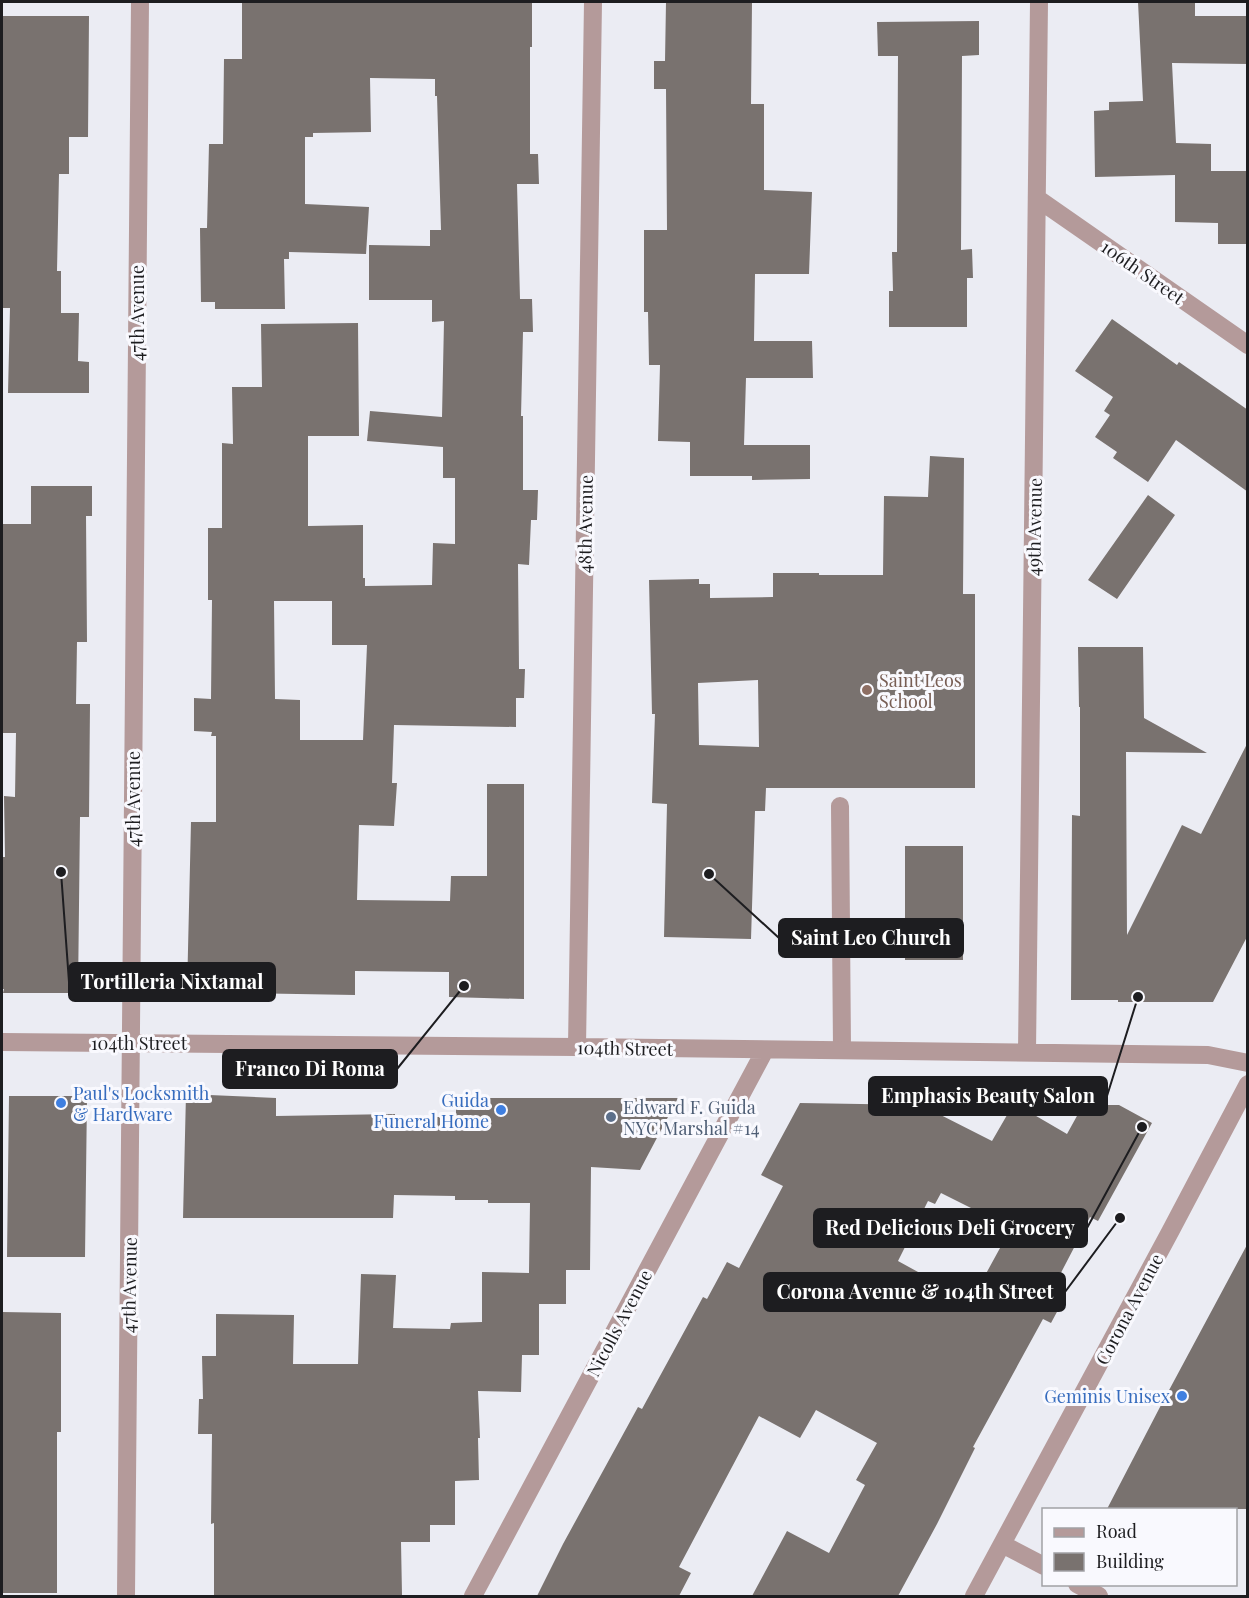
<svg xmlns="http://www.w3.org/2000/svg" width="1249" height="1598" viewBox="0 0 1249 1598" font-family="'Playfair Display',serif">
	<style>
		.building { fill: #79726f; fill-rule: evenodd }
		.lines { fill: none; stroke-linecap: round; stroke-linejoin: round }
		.lane { stroke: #b49a9a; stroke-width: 18 }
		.street { stroke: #b49a9a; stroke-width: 18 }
		.education-dot { fill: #8d6e63; stroke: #f9f9fe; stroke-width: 2 }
		.shop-dot { fill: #3f7fe0; stroke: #f9f9fe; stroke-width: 2 }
		.service-dot { fill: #5c6f8a; stroke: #f9f9fe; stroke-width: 2 }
		.labels { text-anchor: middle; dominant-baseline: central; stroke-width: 6; stroke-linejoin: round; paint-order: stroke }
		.street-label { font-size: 18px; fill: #1d1d20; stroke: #f9f9fe }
		.education-label { font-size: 18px; fill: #785e54; stroke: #f9f9fe; text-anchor: start }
		.shop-label { font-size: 18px; fill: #366cbe; stroke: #f9f9fe; text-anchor: end }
		.service-label { font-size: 18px; fill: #4e5e75; stroke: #f9f9fe; text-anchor: start }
		.leader { fill: none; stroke: #1d1d20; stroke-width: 2 }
		.callout-dot { fill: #1d1d20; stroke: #f9f9fe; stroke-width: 2 }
		.callout { fill: #1d1d20; stroke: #1d1d20; stroke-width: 2 }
		.callout-label { font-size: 20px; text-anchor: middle; font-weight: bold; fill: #fff }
	</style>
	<rect width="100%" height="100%" fill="#ebecf3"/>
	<path class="building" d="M242 2H532V47H530V154H538L539 184H517L520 299H532L533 332H523L521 416H523V490H538L537 520H531L529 565 518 564 519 669H525L524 698H516V727L394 725 392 783H397L394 826 359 825 357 900 450 901 451 876H487V784H524V999L449 997V972L355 971V995L187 992 191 822H216V736H211L212 732 194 731V698L211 699 212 600H208V528H222V443L233 444 232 387H262L261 324 358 323 359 436H308V526L363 525V578H365V586L432 585 433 543 455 544V478H443V447L367 441 370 411 442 417 444 321 432 322V300H369V245L430 246V230H441L437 96H435V79L370 78 371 132 313 133V137H305V204L369 207 366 254 289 252V259H284L285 309H215V302H201L200 228H207L209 144H223L224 59H242ZM274 601H332V645H367L363 740H300V700L275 699Z
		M666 2H752L751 104H764V190L812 192 809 274H755L754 341H812L813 378H746L744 445H810V479L752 480V476H690V442L658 441 660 365H649L648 312H644V230H667L666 89H654V61H665Z
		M1138 2H1195V16H1248V64L1172 63 1176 143 1211 144V171H1248V244H1218V223L1175 222V175L1095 177 1094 111 1109 110V102L1143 101Z
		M2 16H89L88 137H69V174H59L57 271H61V313H79L78 361 89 362V393H8L10 308H2Z
		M979 21V55L962 56 961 250 972 249 973 278H967V327H889V291H893L892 252H897L898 56H878L877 22Z
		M1112 319 1177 365 1179 362 1248 410V492L1176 440 1148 482 1113 458 1117 452 1095 437 1110 415 1104 411 1113 397 1075 371Z
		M930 456 964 458 963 594H975V788H766L765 811H755L751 939 664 937 667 804 652 803 655 714H652L649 580 699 579V584H710V598L773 597V573H819V575H883L884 496 928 497ZM758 680 759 747 699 745 698 683Z
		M31 486H92V516H86L87 642H77L76 704H90L89 817H80L78 993H3L4 989H2V857H5L4 796 15 797 16 733H2V524H31Z
		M1148 495 1175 515 1117 599 1088 580Z
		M1078 647H1143L1144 718 1207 753 1126 752 1127 935 1182 825 1201 834 1248 742V935L1213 1002H1118V1000H1071L1072 815 1080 816V707H1079Z
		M905 846H963V960H905Z
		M186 1094 276 1098V1116L395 1114V1117H456V1098H678L640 1170 591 1167 590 1270H566V1304H539V1355H522L521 1392 478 1391 480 1438H478L479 1480 455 1481V1525H430V1542H401L402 1595H398V1596H214V1523L211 1524 212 1434H198L199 1399H203L202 1356H216V1314L294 1315 293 1364H358L361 1274 396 1275 393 1328 450 1329 451 1323 482 1322V1272L529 1273 530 1203H488V1200H455V1196L394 1195 393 1218H183Z
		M9 1096H87L85 1257H7Z
		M800 1103 921 1105 992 1141 1014 1103 1067 1134 1083 1105H1119L1152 1123 1098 1221 1090 1217 1052 1290 1065 1297 1051 1323 1043 1319 973 1447 975 1448 937 1524 898 1596H752L787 1531 829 1553 865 1485 856 1480 877 1443 816 1410 800 1438 759 1416 679 1567 691 1573 679 1596H537L563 1544 638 1407 642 1409 703 1297 707 1299 727 1262 739 1268 783 1186 761 1175ZM941 1193 1011 1228 971 1301 898 1261 928 1201 935 1204Z
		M1248 1243V1509H1107L1160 1407Z
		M2 1312 61 1313V1432H57V1593H2Z"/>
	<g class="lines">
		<path class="lane" d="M840 806 842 1050"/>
		<path class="street" d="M1038 199 1248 345
			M2 1042 577 1047 1208 1055 1248 1063
			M577 1047 593 2
			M1027 1052 1039 2
			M1002 1544 1044 1566
			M1077 1584 1099 1596
			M126 1596 140 2
			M473 1596 765 1050
			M974 1596 1170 1232 1248 1084"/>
	</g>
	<circle class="education-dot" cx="867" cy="690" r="6"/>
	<g class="shop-dot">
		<circle cx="61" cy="1103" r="6"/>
		<circle cx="501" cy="1110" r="6"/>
		<circle cx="1182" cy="1396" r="6"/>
	</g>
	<circle class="service-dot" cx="611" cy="1117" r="6"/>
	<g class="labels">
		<g class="street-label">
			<text transform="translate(1143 272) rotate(35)">106th Street</text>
			<text transform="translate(137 313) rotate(-90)">47th Avenue</text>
			<text transform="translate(585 524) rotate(-89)">48th Avenue</text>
			<text transform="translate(1034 527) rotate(-89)">49th Avenue</text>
			<text transform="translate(133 799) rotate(-90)">47th Avenue</text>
			<text x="139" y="1043">104th Street</text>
			<text transform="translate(625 1048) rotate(1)">104th Street</text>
			<text transform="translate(129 1285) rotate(-89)">47th Avenue</text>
			<text transform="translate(1129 1309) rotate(-62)">Corona Avenue</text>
			<text transform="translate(619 1323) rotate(-62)">Nicolls Avenue</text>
		</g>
		<g class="education-label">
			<text x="879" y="680">Saint Leos<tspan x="879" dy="21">School</tspan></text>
		</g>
		<g class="shop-label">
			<text x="73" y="1093" text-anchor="start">Paul's Locksmith<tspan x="73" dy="21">&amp; Hardware</tspan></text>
			<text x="489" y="1100">Guida<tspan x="489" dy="21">Funeral Home</tspan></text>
			<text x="1170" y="1396">Geminis Unisex</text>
		</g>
		<g class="service-label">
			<text x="623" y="1107">Edward F. Guida<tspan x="623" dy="21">NYC Marshal #14</tspan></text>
		</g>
	</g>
	<path class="leader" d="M709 874L779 938M61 872L69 982M464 986L397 1069M1138 997L1107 1096M1142 1127L1087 1228M1120 1218L1065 1292"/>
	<g class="callout-dot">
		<circle cx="709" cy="874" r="6"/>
		<circle cx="61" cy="872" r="6"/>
		<circle cx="464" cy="986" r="6"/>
		<circle cx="1138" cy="997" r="6"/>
		<circle cx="1142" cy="1127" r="6"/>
		<circle cx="1120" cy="1218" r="6"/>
	</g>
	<g class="callout">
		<rect x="779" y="919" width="184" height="38" rx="6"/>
		<rect x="69" y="963" width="206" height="38" rx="6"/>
		<rect x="223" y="1050" width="174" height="38" rx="6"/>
		<rect x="869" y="1077" width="238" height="38" rx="6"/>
		<rect x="814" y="1209" width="273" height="38" rx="6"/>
		<rect x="764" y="1273" width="301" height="38" rx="6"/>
	</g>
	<g class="callout-label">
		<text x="871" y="945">Saint Leo Church</text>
		<text x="172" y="989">Tortilleria Nixtamal</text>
		<text x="310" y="1076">Franco Di Roma</text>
		<text x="988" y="1103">Emphasis Beauty Salon</text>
		<text x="950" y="1235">Red Delicious Deli Grocery</text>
		<text x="915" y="1299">Corona Avenue &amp; 104th Street</text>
	</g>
	<rect width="1249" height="1598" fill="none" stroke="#1d1d20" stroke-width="6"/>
	<rect x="1042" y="1508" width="195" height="78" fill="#f9f9fe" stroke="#a1a1a5" stroke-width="1.5"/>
	<rect x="1054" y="1528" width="30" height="9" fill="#b49a9a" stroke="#a1a1a5" stroke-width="1.5"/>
	<text x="1096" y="1538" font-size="18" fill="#1d1d20">Road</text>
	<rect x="1054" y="1553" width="30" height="18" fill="#79726f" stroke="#a1a1a5" stroke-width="1.5"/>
	<text x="1096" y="1568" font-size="18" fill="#1d1d20">Building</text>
</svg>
